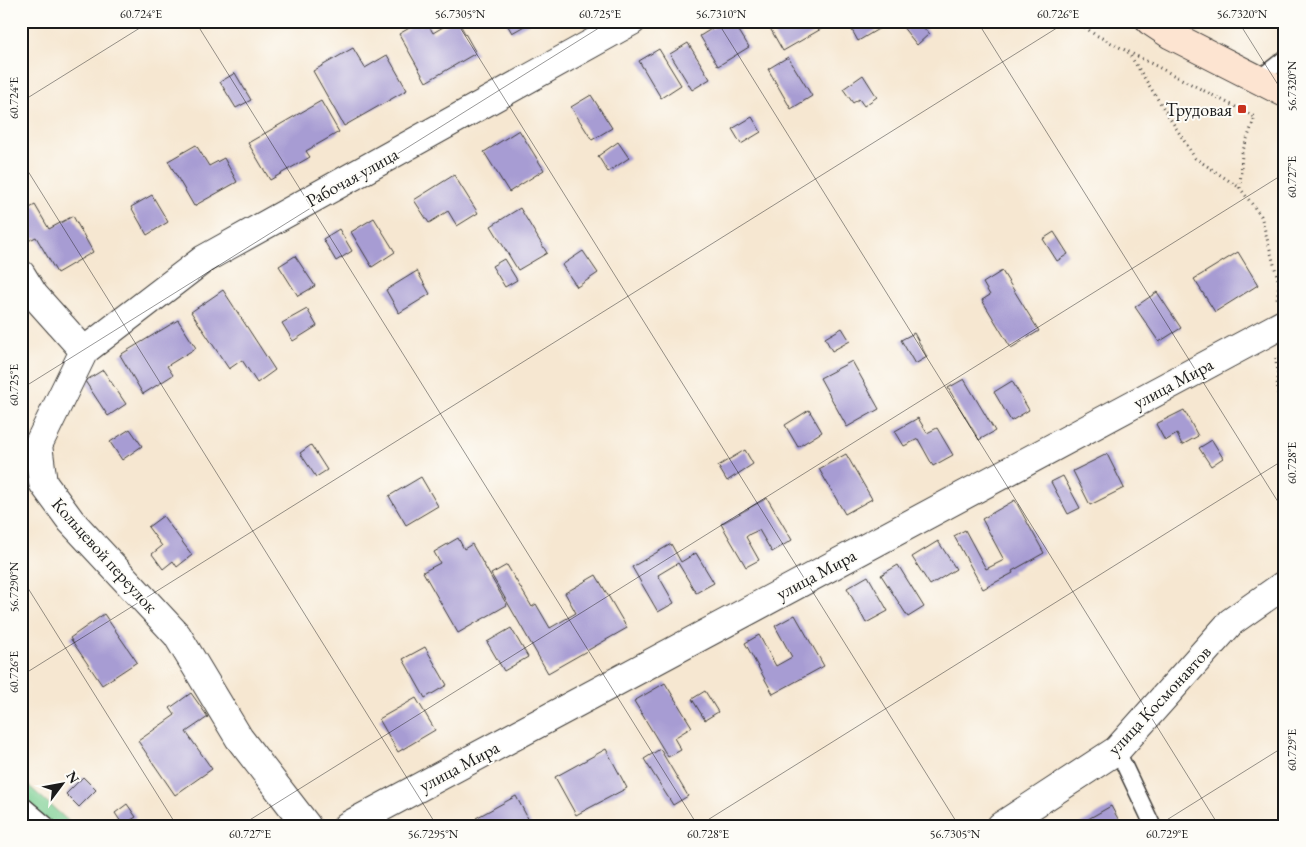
<svg xmlns="http://www.w3.org/2000/svg" width="1306" height="847" viewBox="0 0 1306 847" font-family="'EB Garamond',serif">
	<style>
		.green { fill: #79ce91; stroke: #4a7556 }
		.building { fill: #a79cd3 }
		.lines { fill: none; stroke-linecap: round; stroke-linejoin: round }
		.lane-casing { stroke: #3d3a37; stroke-width: 18 }
		.street-casing { stroke: #3d3a37; stroke-width: 30 }
		.secondary-casing { stroke: #3d3a37; stroke-width: 30 }
		.path { stroke: #3d3a37; stroke-width: 3; stroke-dasharray: 1 4; stroke-linecap: butt }
		.lane { stroke: #fff; stroke-width: 15 }
		.street { stroke: #fff; stroke-width: 28 }
		.secondary { stroke: #fde4d1; stroke-width: 28 }
		.ticks { fill: none; stroke: #1c1c1c; stroke-width: 1; stroke-opacity: 0.45 }
		.poi-dot { fill: #c8321e; stroke: #fdfcf7; stroke-width: 2 }
		.labels { text-anchor: middle; dominant-baseline: central; stroke-width: 4; stroke-linejoin: round; paint-order: stroke }
		.poi-label { font-size: 18px; fill: #1c1c1c; stroke: #fdfcf7; text-anchor: end }
		.street-label { font-size: 18px; fill: #1c1c1c; stroke: #fdfcf7 }
		.neatline { fill: none; stroke: #1c1c1c; stroke-width: 2 }
		.ticks-label { font-size: 12px; text-anchor: middle; fill: #1c1c1c }
	</style>
	<rect width="100%" height="100%" fill="#fdfcf7"/>
	<filter id="ink" filterUnits="userSpaceOnUse"><feTurbulence type="fractalNoise" baseFrequency=".02" numOctaves="2"/><feDisplacementMap in="SourceGraphic" scale="10" xChannelSelector="R" yChannelSelector="G"/><feConvolveMatrix kernelMatrix="1 2 1 2 8 2 1 2 1" color-interpolation-filters="sRGB"/></filter>
	<filter id="wash" filterUnits="userSpaceOnUse"><feTurbulence type="fractalNoise" baseFrequency=".0096" numOctaves="4" result="noise"/><feDisplacementMap in="SourceGraphic" scale="20" xChannelSelector="R" yChannelSelector="G"/><feGaussianBlur stdDeviation="1.12" result="paint"/><feColorMatrix in="noise" values="0 0 0 0 0 0 0 0 0 0 0 0 0 0 0 0 0 1.4 0 .05"/><feComposite in="paint" operator="in"/></filter>
	<g filter="url(#wash)">
		<rect width="100%" height="100%" fill="#f6e7d1"/>
		<path class="green" d="M21 779 74 826H21Z"/>
		<g id="blocks">
			<path class="building" d="M453 21H458L476 53 426 82 399 34 418 23 420 26 427 22 433 33Z
				M505 21H533L512 33Z
				M724 21H733L749 47 718 66 700 36Z
				M766 21H826L828 25 783 51Z
				M847 21H892L858 41Z
				M898 21H918L929 34 917 45Z
				M688 43 710 79 692 90 670 54Z
				M353 48 365 68 387 55 407 90 344 126 313 71Z
				M659 49 681 85 661 98 639 61Z
				M788 57 812 96 791 109 768 69Z
				M235 73 251 100 236 108 220 82Z
				M863 75 877 97 864 106 859 99 853 103 843 89Z
				M591 95 612 128 592 140 571 107Z
				M321 101 339 132 306 151 310 157 270 180 248 143Z
				M752 117 761 132 741 144 732 129Z
				M519 130 544 170 509 192 484 152Z
				M618 142 629 158 608 172 598 156Z
				M196 145 209 166 224 158 237 182 194 206 168 161Z
				M454 175 478 213 457 226 448 211 429 223 414 200Z
				M152 195 168 222 147 235 131 207Z
				M35 205 49 229 73 216 93 252 57 273 36 237 28 241 21 229V213Z
				M520 208 547 253 518 270 491 226Z
				M374 218 395 252 372 267 351 232Z
				M339 229 352 251 336 261 323 239Z
				M1054 232 1068 254 1057 261 1043 239Z
				M583 251 598 273 577 287 562 265Z
				M1238 252 1258 285 1215 312 1194 279Z
				M295 256 315 286 298 296 279 266Z
				M504 259 517 280 505 287 492 266Z
				M417 271 430 294 399 313 386 290Z
				M1002 271 1039 331 1011 348 982 300 990 295 983 283Z
				M223 290 275 370 257 383 242 360 229 369 191 312Z
				M1157 292 1181 328 1159 342 1135 307Z
				M307 309 317 326 293 341 282 323Z
				M178 320 196 348 167 366 173 375 143 394 120 355Z
				M842 328 850 341 832 351 825 338Z
				M914 333 927 357 915 364 901 340Z
				M852 361 879 409 847 427 820 378Z
				M103 370 126 404 108 416 85 381Z
				M964 379 995 431 979 440 948 388Z
				M1012 381 1029 410 1011 421 994 392Z
				M809 410 822 432 798 447 785 425Z
				M1184 410 1198 436 1182 445 1177 434 1165 441 1156 424Z
				M918 418 927 433 937 428 953 455 933 466 918 439 904 446 895 431Z
				M130 429 142 446 122 460 110 442Z
				M1212 440 1223 458 1211 466 1199 448Z
				M311 445 327 470 316 477 300 453Z
				M745 450 753 464 727 481 718 466Z
				M846 454 872 499 845 514 819 469Z
				M1107 454 1124 488 1090 505 1073 471Z
				M1063 476 1080 508 1068 514 1051 482Z
				M421 477 438 506 406 525 389 496Z
				M767 498 792 540 772 552 759 530 750 534 746 537 759 560 746 567 721 524Z
				M1015 500 1044 553 1012 571 1013 573 983 589 954 536 965 530 986 569 1004 560 982 519Z
				M163 516 192 555 177 567 173 561 163 569 152 554 162 546 148 527Z
				M458 538 464 549 472 544 507 605 458 633 423 572 440 563 434 552Z
				M938 541 956 569 930 585 912 557Z
				M671 544 681 562 696 553 714 583 696 593 678 563 658 575 674 603 658 612 632 567Z
				M507 565 532 607 536 604 550 628 576 613 565 593 596 575 627 628 548 673 491 574Z
				M898 565 924 607 908 617 881 575Z
				M868 576 888 611 866 623 847 588Z
				M104 614 137 662 102 685 70 638Z
				M795 615 824 666 773 694 745 643 759 635 776 666 792 657 775 626Z
				M511 628 528 657 504 671 487 642Z
				M425 647 447 685 425 698 403 659Z
				M665 683 692 727 674 738 681 750 668 757 634 701Z
				M705 691 718 712 705 720 692 699Z
				M191 693 208 717 186 732 212 769 175 795 138 741 175 715 170 708Z
				M416 698 435 730 398 752 379 719Z
				M606 749 627 788 576 815 555 777Z
				M660 749 688 796 673 805 644 759Z
				M83 777 96 790 79 807 66 794Z
				M516 796 532 826H480L476 818Z
				M127 804 136 817 123 825 115 813Z
				M1111 806 1122 826H1076Z"/>
		</g>
	</g>
	<g filter="url(#ink)">
		<use href="#blocks" fill-opacity="0" stroke="#3d3a37" stroke-width="1"/>
		<g class="lines">
			<defs>
				<path id="lane" d="M1257 80 1285 58
					M1117 750 1153 826
					M21 803 48 826"/>
				<path id="street" d="M21 274 34 295 84 351 38 445 43 483 71 521 177 635 239 738 307 826
					M84 351 204 259 632 21
					M347 826 1285 323
					M1001 826 1117 750 1231 622 1285 584"/>
				<path id="secondary" d="M1150 21 1171 35 1285 93"/>
			</defs>
			<use href="#lane" class="lane-casing"/>
			<use href="#street" class="street-casing"/>
			<use href="#secondary" class="secondary-casing"/>
			<path class="path" d="M1077 21 1094 34 1255 117 1242 153 1240 188 1261 216 1279 283 1277 299
				M1128 52 1195 158 1240 188
				M1276 358 1278 395 1285 408"/>
			<use href="#lane" class="lane"/>
			<use href="#street" class="street"/>
			<use href="#secondary" class="secondary"/>
		</g>
	</g>
	<path class="ticks" d="M195 21 698 826M456 21 959 826M717 21 1219 826M977 21 1285 513M1238 21 1285 96M21 102 151 21M21 160 437 826M21 389 610 21M21 577 177 826M21 676 1068 21M240 826 1285 173M698 826 1285 459M1157 826 1285 746"/>
	<rect class="poi-dot" x="1237" y="104" width="10" height="10" rx="2.5"/>
	<g class="labels">
		<g class="poi-label">
			<text x="1232" y="109">Трудовая</text>
		</g>
		<g class="street-label">
			<text transform="translate(352 177) rotate(-29)">Рабочая улица</text>
			<text transform="translate(1173 383) rotate(-28)">улица Мира</text>
			<text transform="translate(105 555) rotate(48)">Кольцевой переулок</text>
			<text transform="translate(816 574) rotate(-28)">улица Мира</text>
			<text transform="translate(1159 700) rotate(-47)">улица Космонавтов</text>
			<text transform="translate(459 766) rotate(-28)">улица Мира</text>
		</g>
	</g>
	<rect width="1306" height="847" fill="none" stroke="#fdfcf7" stroke-width="55"/>
	<g transform="translate(62 784) rotate(58)" stroke="#fdfcf7" stroke-width="4" paint-order="stroke">
	<path d="M0-4L9 19L0 12L-9 19Z" fill="#1c1c1c"/>
	<text y="-8" font-size="14" font-weight="bold" text-anchor="middle" fill="#1c1c1c">N</text>
	</g>
	<rect x="28" y="28" width="1250" height="792" class="neatline"/>
	<g class="ticks-label">
		<text x="141" y="18">60.724°E</text>
		<text x="460" y="18">56.7305°N</text>
		<text x="600" y="18">60.725°E</text>
		<text x="721" y="18">56.7310°N</text>
		<text x="1058" y="18">60.726°E</text>
		<text x="1242" y="18">56.7320°N</text>
		<text transform="translate(1292 86) rotate(-90)" y="4">56.7320°N</text>
		<text transform="translate(14 98) rotate(-90)" y="4">60.724°E</text>
		<text transform="translate(1292 177) rotate(-90)" y="4">60.727°E</text>
		<text transform="translate(14 385) rotate(-90)" y="4">60.725°E</text>
		<text transform="translate(1292 463) rotate(-90)" y="4">60.728°E</text>
		<text transform="translate(14 587) rotate(-90)" y="4">56.7290°N</text>
		<text transform="translate(14 672) rotate(-90)" y="4">60.726°E</text>
		<text transform="translate(1292 750) rotate(-90)" y="4">60.729°E</text>
		<text x="250" y="838">60.727°E</text>
		<text x="433" y="838">56.7295°N</text>
		<text x="708" y="838">60.728°E</text>
		<text x="955" y="838">56.7305°N</text>
		<text x="1167" y="838">60.729°E</text>
	</g>
</svg>
